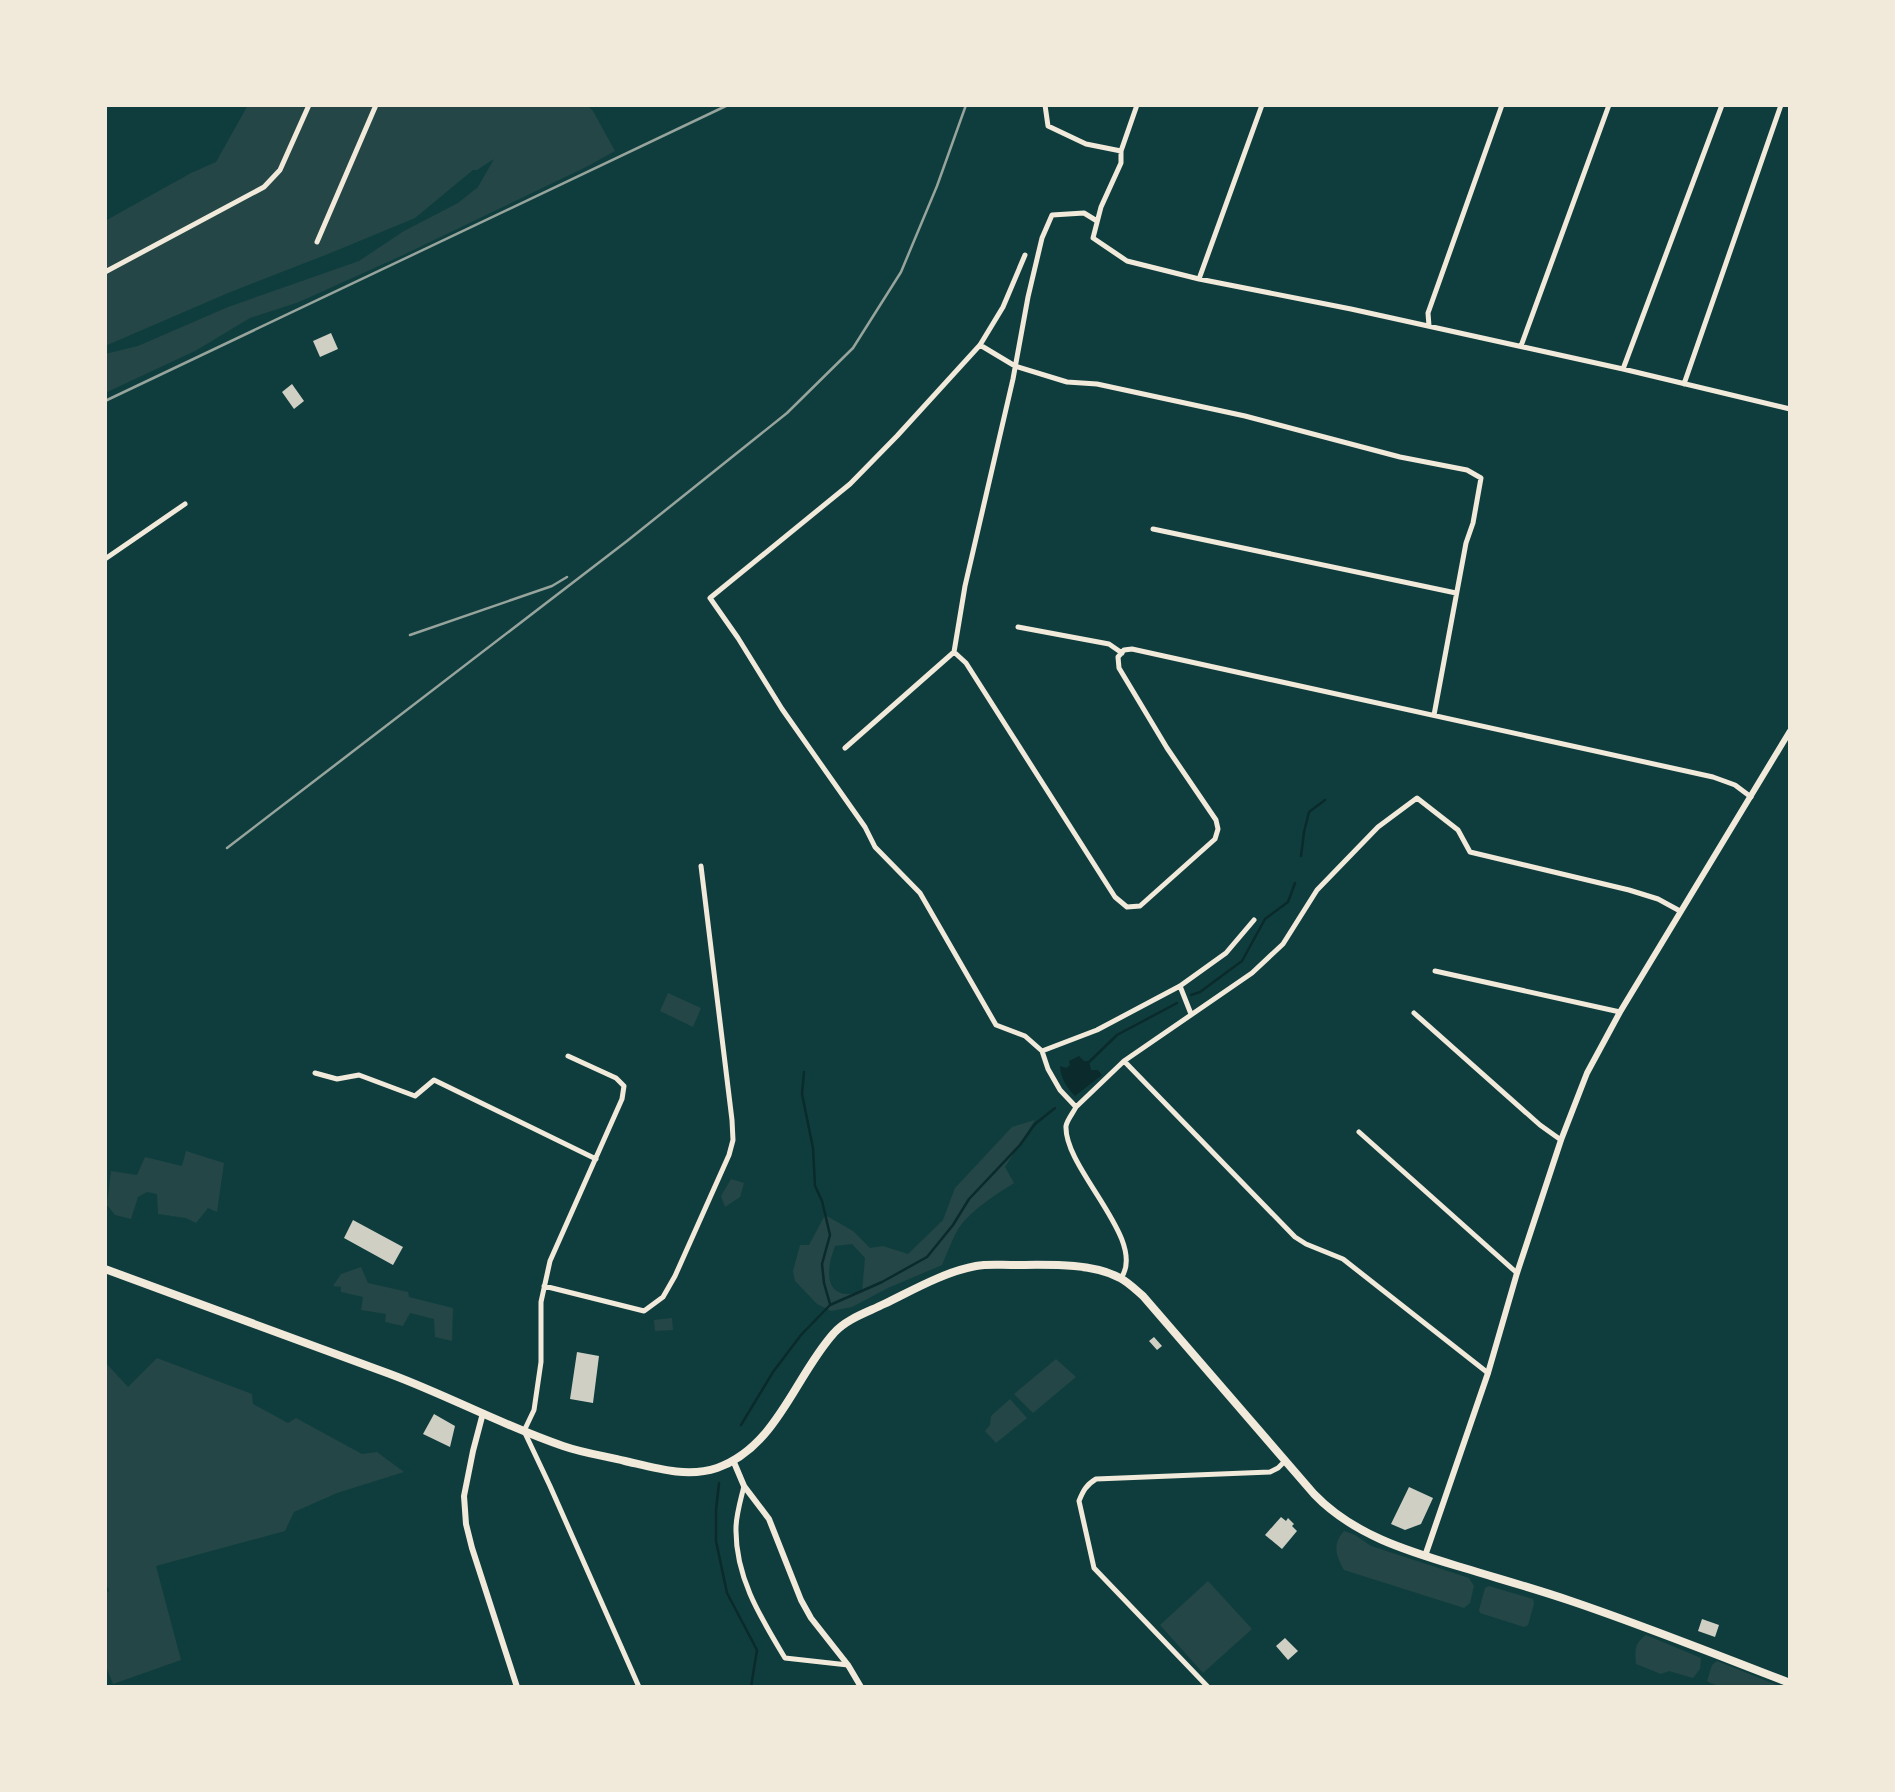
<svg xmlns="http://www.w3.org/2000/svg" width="1895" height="1792" viewBox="0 0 1895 1792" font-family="'Noto Sans',sans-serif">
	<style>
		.green { fill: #244646; fill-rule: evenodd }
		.water { fill: #0a2a2b }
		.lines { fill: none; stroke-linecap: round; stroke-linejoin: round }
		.stream { stroke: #0a2a2b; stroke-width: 2.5 }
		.building { fill: #cfcfc3 }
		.minor { stroke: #f1e9da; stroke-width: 5 }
		.tertiary { stroke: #f1e9da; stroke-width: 6 }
		.primary { stroke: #f1e9da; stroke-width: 8 }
		.rail { stroke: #97a49c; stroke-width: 2.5 }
	</style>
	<rect width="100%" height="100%" fill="#0f3d3e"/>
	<path class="green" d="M248 105H506V107L508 105H587L593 111 615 151 588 166 401 256 299 302 250 318 195 351 105 393V354L138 346 228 307 359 261 404 231 458 203 478 187 494 159 477 170H473L415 218 333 252 228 293 105 346V221L191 173 216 162Z
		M668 993 701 1008 693 1027 660 1011Z
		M1035 1120 1005 1167 1014 1183C994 1196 972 1209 958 1229 952 1240 947 1253 942 1265L888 1288 852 1307 831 1311 817 1304 795 1281 793 1271 800 1245H809L825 1215 853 1231 870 1248 883 1246 908 1254 943 1220 955 1188 1012 1127ZM852 1244 865 1258 862 1292C824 1302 825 1272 835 1246Z
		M186 1151 224 1163 217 1212 208 1208 196 1223 186 1218 158 1214 157 1194 147 1192 138 1197 131 1219 115 1215 107 1205 111 1171 137 1175 145 1157 182 1166Z
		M731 1179 744 1183 740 1197 725 1207 721 1196Z
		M361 1267 368 1283 408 1292 409 1297 453 1308 452 1341 435 1337 434 1319 410 1313 403 1326 385 1322 386 1314 361 1310 363 1297 341 1292V1287L333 1286 341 1274Z
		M672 1318 673 1330 655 1331 654 1320Z
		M157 1358 252 1394 253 1404 288 1423 296 1418 362 1454 377 1452 404 1472 337 1493 294 1512 285 1531 156 1566 181 1660 113 1684 105 1664V1593L109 1591 105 1581V1362L128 1387Z
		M1056 1359 1076 1377 1033 1413 1014 1394Z
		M1010 1399 1027 1418 996 1443 985 1431 990 1425 991 1416Z
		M1344 1531 1355 1535 1371 1546 1469 1578 1474 1586 1470 1603 1464 1608 1344 1570C1336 1556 1332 1544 1344 1531Z
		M1208 1581 1252 1629 1203 1673 1160 1625Z
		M1489 1586 1533 1599 1534 1604 1528 1625 1524 1627 1480 1613 1479 1610 1485 1588Z
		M1646 1635 1701 1658 1700 1669 1693 1678 1669 1671 1661 1674 1636 1664C1635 1650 1634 1644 1646 1635Z
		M1717 1661 1782 1687C1762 1687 1723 1692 1707 1681L1712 1665Z"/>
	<path class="water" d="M1079 1056 1084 1061H1089L1091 1070H1098L1102 1075 1075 1096C1066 1087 1061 1078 1060 1066L1066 1068 1070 1065 1069 1061Z"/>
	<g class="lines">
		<path class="stream" d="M1301 856 1304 832 1309 812 1325 800
			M1191 995 1200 992 1242 961 1265 919 1288 902 1295 883
			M1088 1063 1117 1035 1177 1003
			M804 1072 802 1094 813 1148 815 1186 822 1201 830 1235 822 1264 824 1283 830 1304
			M741 1425 773 1372 801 1335 830 1305 882 1282 927 1257 953 1225 969 1199 1020 1145 1035 1124 1055 1108
			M719 1483 716 1510V1541L727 1593 757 1650 751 1687"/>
	</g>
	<path class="building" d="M331 333 338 349 320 357 313 341Z
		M292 384 304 401 294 409 282 392Z
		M353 1220 403 1247 393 1265 344 1238Z
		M1154 1337 1162 1346 1157 1350 1149 1341Z
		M577 1352 599 1356 593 1403 570 1399Z
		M434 1414 455 1426 450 1447 423 1434Z
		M1409 1487 1433 1498 1421 1524 1405 1530 1391 1524Z
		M1281 1517 1286 1521 1288 1518 1294 1524 1292 1526 1297 1531 1282 1549 1265 1535Z
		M1702 1619 1719 1625 1715 1637 1698 1631Z
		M1285 1638 1298 1651 1288 1660 1276 1646Z"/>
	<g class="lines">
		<path class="minor" d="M1045 105 1048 126 1086 144 1121 151
			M1137 105 1121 151V163L1101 207 1093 238 1127 261 1199 279 1351 309 1623 369 1790 409
			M317 242 376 105
			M1025 255 1003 307 980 345 897 436 850 484 710 598 738 638 782 709 865 827 875 847 920 893 996 1025 1025 1036 1042 1051 1048 1069 1060 1090 1076 1107C1073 1113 1067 1120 1066 1126 1064 1169 1148 1240 1121 1278
			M105 272 264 187 280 170 309 105
			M1199 279 1262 105
			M1429 326 1428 313 1502 105
			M980 345 1015 366 1067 382 1097 384 1245 416 1400 457 1467 470 1481 478 1473 523 1466 543 1434 715
			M1521 346 1609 105
			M1623 369 1722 105
			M1684 384 1781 105
			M1153 529 1456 593
			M105 559 185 504
			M1018 627 1109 644 1122 653
			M954 652 966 663 1115 897 1127 907 1140 906 1215 839 1218 829 1216 820 1167 748 1119 668 1118 657 1124 650 1132 649 1713 777 1735 785 1751 797
			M845 748 954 652 965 586 1013 379 1028 297 1042 238 1052 215 1084 213 1097 221
			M1435 971 1620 1012
			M1180 986 1191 1014
			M1414 1013 1540 1125 1561 1140
			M1042 1051 1097 1030 1180 986 1226 953 1254 920
			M568 1056 616 1078 624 1086 622 1099 550 1261 541 1302V1362L534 1410 524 1431 550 1486 639 1687
			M1124 1061 1295 1237 1306 1244 1343 1259 1488 1373
			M315 1073 337 1079 359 1075 415 1096 434 1080 596 1159
			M1076 1107 1124 1061 1252 973 1283 944 1317 890 1378 827 1417 798 1458 830 1470 852 1629 890 1658 899 1680 911
			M1359 1132 1517 1273
			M544 1286 644 1311 663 1297 675 1276 729 1155 733 1140 732 1120 701 866
			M744 1486C741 1499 736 1515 736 1528 735 1577 761 1618 785 1658L848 1665
			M1208 1687 1094 1568 1079 1501C1083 1491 1086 1485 1096 1479L1270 1472 1278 1468 1285 1461"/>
		<path class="tertiary" d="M483 1413 473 1451 464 1496 466 1524 472 1548 517 1687
			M733 1460 744 1486 769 1519 801 1600 811 1618 848 1665 861 1687
			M1425 1556 1488 1373 1517 1273 1561 1140 1587 1073 1620 1012 1790 731"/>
		<path class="primary" d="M105 1269C200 1304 295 1339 390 1374 449 1396 504 1426 563 1446 583 1453 605 1456 625 1461 655 1468 687 1478 717 1468 777 1447 795 1376 834 1333 846 1319 868 1312 884 1304 913 1290 944 1272 976 1266 987 1264 999 1265 1011 1265 1043 1265 1091 1262 1120 1278 1128 1282 1136 1290 1143 1296L1314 1494C1354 1536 1411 1552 1464 1568 1500 1579 1536 1589 1571 1601 1645 1626 1717 1655 1790 1683"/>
		<path class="rail" d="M105 401 728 105
			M410 635 552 586 567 577
			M227 848 627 541 787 413 853 348 901 272 937 186 966 105"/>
	</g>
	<rect width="1895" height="1792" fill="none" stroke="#f1e9da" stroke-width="214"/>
</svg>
